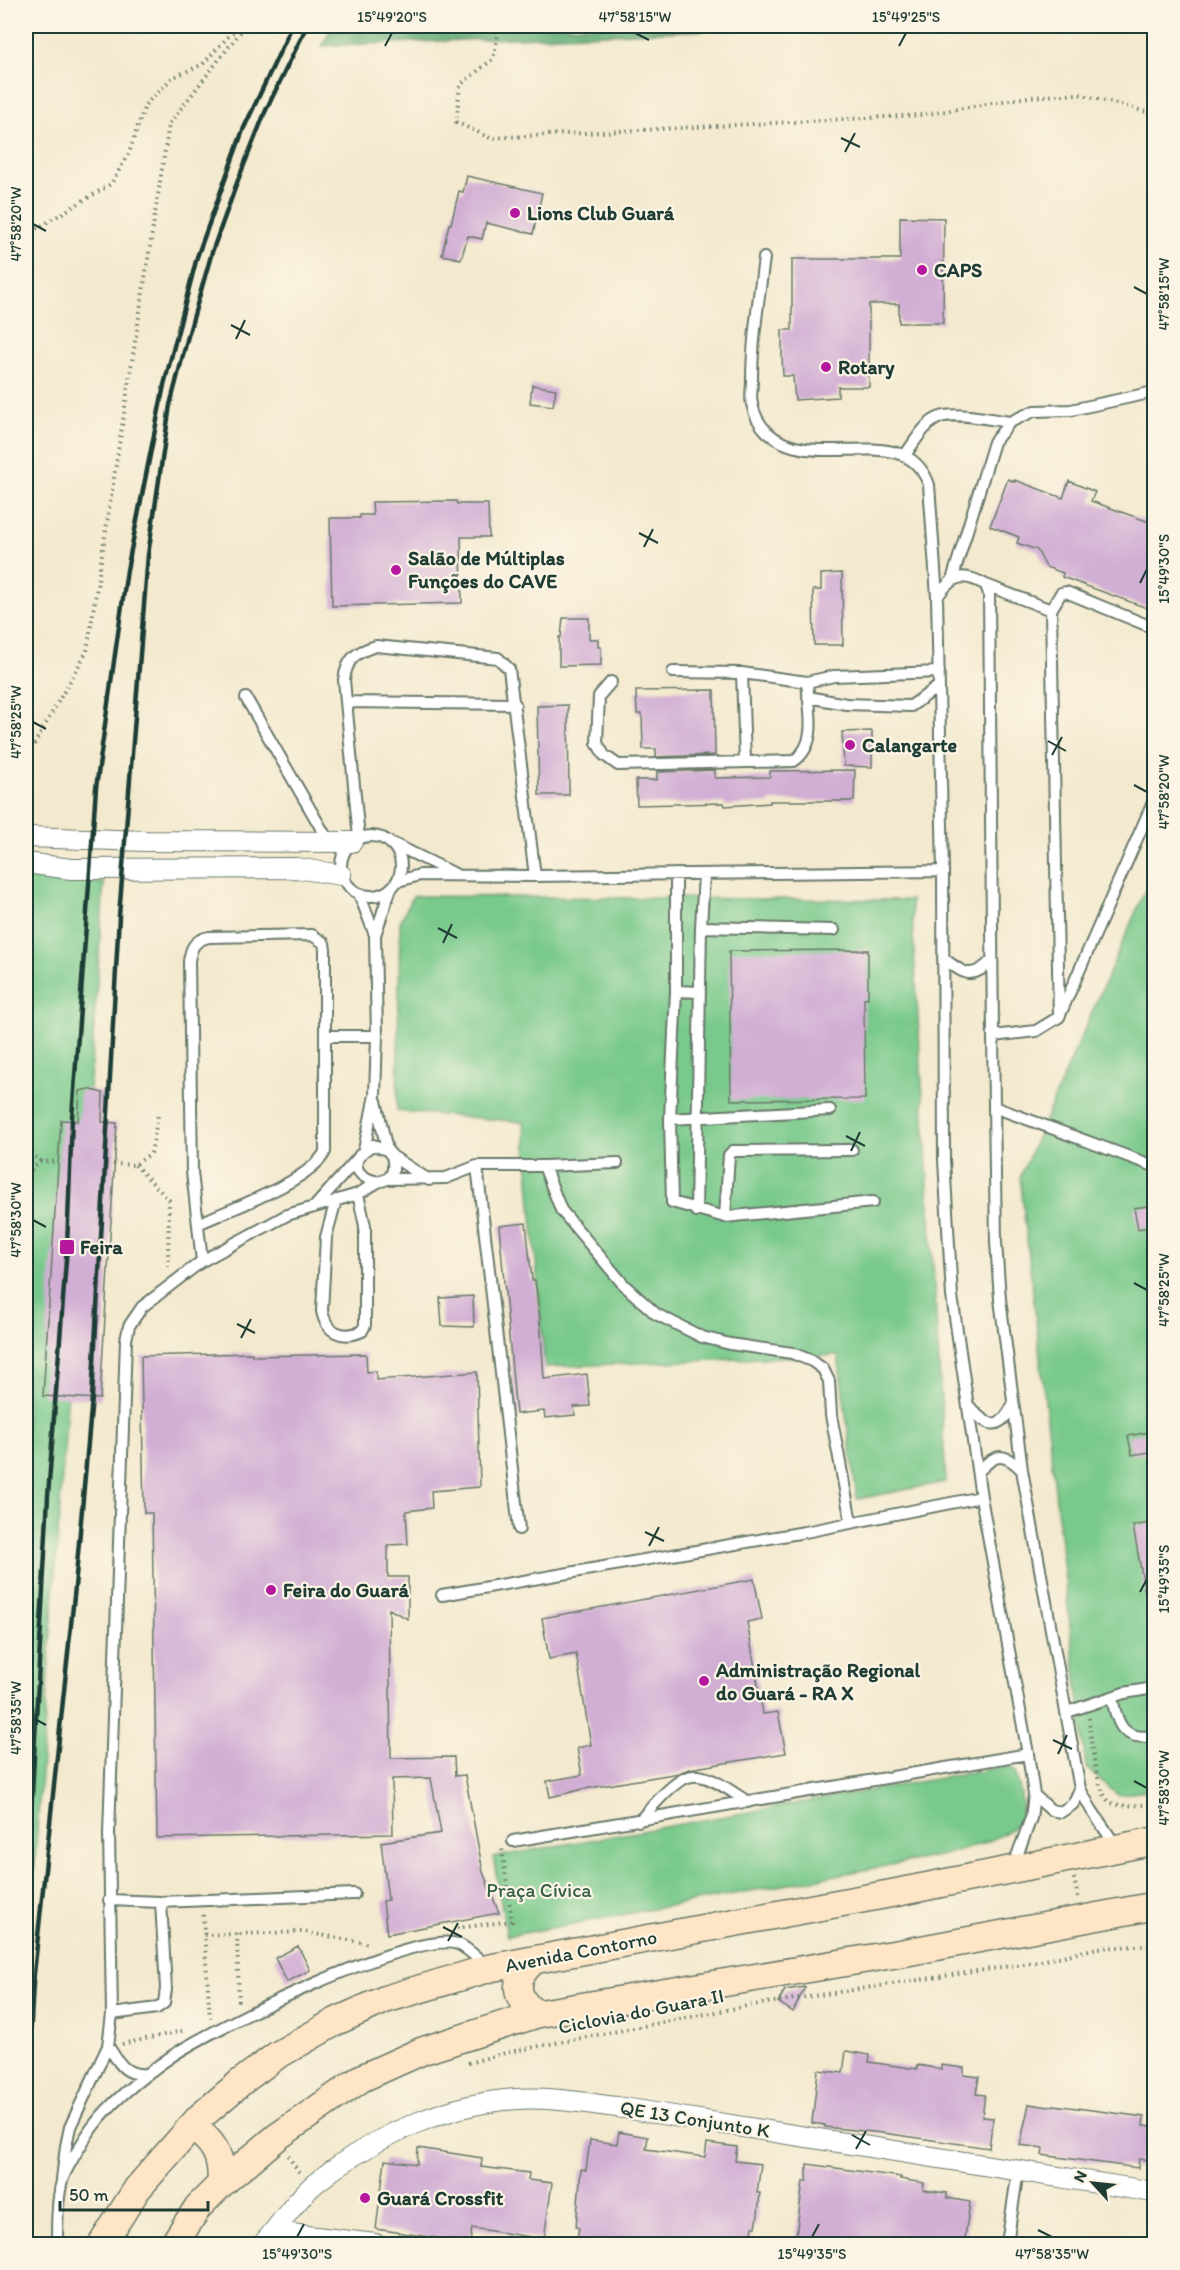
<svg xmlns="http://www.w3.org/2000/svg" width="1180" height="2270" viewBox="0 0 1180 2270" font-family="Itim,sans-serif">
	<style>
		.green { fill: #78c98b; stroke: #4c8360; stroke-width: 1.5 }
		.forest { fill: #62ad77; stroke: #407556; stroke-width: 1.5 }
		.building { fill: #d1aed4 }
		.lines { fill: none; stroke-linecap: round; stroke-linejoin: round }
		.service-casing { stroke: #69796a; stroke-width: 14 }
		.minor-casing { stroke: #69796a; stroke-width: 22 }
		.secondary-casing { stroke: #69796a; stroke-width: 30 }
		.path { stroke: #69796a; stroke-width: 4; stroke-dasharray: 1.5 4.5; stroke-linecap: butt }
		.service { stroke: #fff; stroke-width: 10 }
		.minor { stroke: #fff; stroke-width: 20 }
		.secondary { stroke: #fee5c5; stroke-width: 27 }
		.rail { stroke: #1f3d34; stroke-width: 4.5 }
		.ticks { fill: none; stroke: #1f3d34; stroke-width: 2 }
		.poi-dot { fill: #b5179e; stroke: #fcf5e5; stroke-width: 2 }
		.labels { text-anchor: middle; dominant-baseline: central; stroke-width: 4.5; stroke-linejoin: round; paint-order: stroke }
		.poi-label { font-size: 20px; font-weight: bold; fill: #1f3d34; stroke: #fcf5e5; text-anchor: start }
		.park-label { font-size: 20px; fill: #35604a; stroke: #fcf5e5 }
		.street-label { font-size: 20px; fill: #1f3d34; stroke: #fcf5e5 }
		.neatline { fill: none; stroke: #1f3d34; stroke-width: 2 }
		.ticks-label { font-size: 15px; text-anchor: middle; fill: #1f3d34 }
	</style>
	<rect width="100%" height="100%" fill="#fcf5e5"/>
	<filter id="ink" filterUnits="userSpaceOnUse"><feTurbulence type="fractalNoise" baseFrequency=".0167" numOctaves="2"/><feDisplacementMap in="SourceGraphic" scale="12" xChannelSelector="R" yChannelSelector="G"/><feConvolveMatrix kernelMatrix="1 2 1 2 8 2 1 2 1" color-interpolation-filters="sRGB"/></filter>
	<filter id="wash" filterUnits="userSpaceOnUse"><feTurbulence type="fractalNoise" baseFrequency=".008" numOctaves="4" result="noise"/><feDisplacementMap in="SourceGraphic" scale="24" xChannelSelector="R" yChannelSelector="G"/><feGaussianBlur stdDeviation="1.35" result="paint"/><feColorMatrix in="noise" values="0 0 0 0 0 0 0 0 0 0 0 0 0 0 0 0 0 1.4 0 .05"/><feComposite in="paint" operator="in"/></filter>
	<g filter="url(#wash)">
		<rect width="100%" height="100%" fill="#f3e9ce"/>
		<path class="green" d="M1154 870V1790L1118 1795 1086 1768 1020 1177Z
			M26 877 104 883 26 1986Z
			M413 896 911 900 946 1482 857 1499 838 1355 545 1367 524 1122 397 1111 400 922Z
			M1003 1767H1010L1015 1771C1019 1785 1025 1804 1020 1818 1011 1839 960 1850 939 1856L507 1936 493 1857Z"/>
		<path class="forest" d="M332 26H802L322 46Z"/>
		<g id="blocks">
			<path class="building" d="M467 176 542 193 533 234 486 223 482 239 468 236 461 259 442 255 449 224H451L459 191 463 192Z
				M900 217 944 218 943 323H899V304H869V387H838V397L795 400 793 376H783L782 357V330H792V259H900Z
				M532 385 556 389 553 406 530 403Z
				M1008 479 1015 482V480L1063 498 1069 481 1095 492 1091 501 1155 524V611L1062 577 1063 573 1046 567 1037 550 1017 543 1019 537 990 526Z
				M456 501 457 504H488L489 537H461L462 603 332 606 330 518H360V515H373L372 502Z
				M842 573 843 645H814L813 590H821V574Z
				M563 618H589V639H598V647H601V665L559 666V637H561Z
				M714 690 715 755 656 757V749H643L642 714H637L636 691Z
				M568 705 569 795H539L537 706Z
				M872 731V767L844 766 842 732Z
				M715 770V778L770 777V771L855 770 854 801H770V803L725 806 724 803 637 805 636 780H657V772Z
				M868 950V998H864L865 1099 731 1100 729 951Z
				M88 1089 103 1093 102 1122 117 1123 100 1399 43 1396 61 1120 78 1121 80 1091Z
				M1155 1205V1226L1138 1229 1134 1208Z
				M526 1223 532 1280H535L540 1319 544 1379 587 1374 590 1406 574 1407 575 1415 545 1418 544 1411 516 1414 499 1226Z
				M473 1296 474 1327 442 1326 440 1298Z
				M252 1353V1356L366 1354 367 1372 376 1371V1380L477 1372 480 1487 431 1491 432 1508 406 1511 408 1544 388 1545V1577H408V1619L389 1609 391 1758 454 1757 455 1776 465 1775 483 1872 499 1913 387 1934 383 1901 388 1900 381 1842 441 1833 431 1778 392 1779 393 1834 157 1838 152 1513H144L141 1356Z
				M1155 1431V1451L1132 1455 1128 1436Z
				M1155 1522V1597L1146 1598 1133 1526Z
				M754 1579 762 1619 747 1622 763 1714 778 1712 786 1753 689 1769 679 1773 584 1789 550 1797 547 1781 582 1775 577 1748 591 1745 576 1654 549 1659 542 1618Z
				M298 1946 310 1970 287 1982 275 1958Z
				M805 1987 793 2012 778 2002 785 1990Z
				M846 2051 870 2055 869 2062 917 2069V2065L941 2069V2065L964 2068V2075L979 2077 976 2094 985 2095 982 2117 993 2118 989 2148 883 2133 825 2127V2125L812 2123 818 2070 843 2073Z
				M1029 2104 1049 2107 1054 2105 1144 2117 1143 2126 1155 2127V2161L1139 2159 1138 2168 1042 2155 1043 2148 1020 2145Z
				M619 2132 648 2137 646 2149 705 2157 707 2143 737 2147 735 2161 761 2164 757 2193H760L758 2214 756 2227H753L750 2244H576L579 2228 576 2227 581 2169 586 2170 590 2140 617 2144Z
				M418 2148 482 2158 481 2167 529 2173 528 2180 552 2183 544 2239 472 2228 470 2243 376 2229 385 2160 417 2164Z
				M807 2164 901 2177 900 2179 924 2183 923 2190 947 2193V2198L970 2202 964 2244H795L803 2181H807Z"/>
		</g>
	</g>
	<g filter="url(#ink)">
		<use href="#blocks" fill-opacity="0" stroke="#69796a" stroke-width="1.5"/>
		<g class="lines">
			<defs>
				<path id="service" d="M764 258C759 298 752 340 752 381 752 388 750 397 752 404 754 414 760 425 767 432 813 476 906 417 929 485L937 597 943 871 944 1160 952 1296 981 1497 1028 1754 1034 1795 1031 1818 1013 1867
					M905 455C914 443 923 426 936 419 950 410 993 420 1010 422
					M952 580 994 442 1010 422 1034 411 1071 410 1154 392
					M986 585 1051 610
					M937 597C952 576 962 571 986 585L989 594 993 1036 996 1242 1000 1299 1022 1470 1080 1789 1091 1809 1116 1846
					M742 673 745 762
					M611 682 599 696 597 743 604 755 618 765 794 761C819 743 809 710 807 682L742 673 673 672
					M807 682 834 676 939 672
					M808 697 846 704 911 706 939 686
					M246 698 329 842
					M346 702 515 704
					M341 866a30 30 0 1 1 60 0a30 30 0 1 1-60 0Z
					M359 838 344 680C347 658 356 652 376 646L498 658 509 669 535 876
					M394 844 455 874
					M676 874V991L670 1119 672 1202 725 1217 873 1202
					M398 881 420 875 535 876 943 871
					M360 896 375 935 377 1036 375 1095 364 1150
					M701 927 834 930
					M375 935 390 891
					M943 958C964 974 972 981 992 960
					M676 991 700 992
					M1059 1017 1051 610 1061 593 1066 592 1154 628
					M326 1036H377
					M993 1036 1036 1031 1059 1017 1154 800
					M376 1101 387 1150
					M994 1107 1154 1166
					M670 1119 830 1110
					M392 1156C404 1205 323 1172 373 1145L387 1150 392 1156 429 1180
					M477 1166 519 1529
					M544 1166 561 1210 624 1285 656 1314 702 1337 730 1344 792 1353 812 1361 823 1369 829 1381 831 1415 851 1522
					M386 1179 446 1178 477 1166H544L617 1163
					M336 1200 326 1237 322 1311C326 1332 342 1340 362 1331L365 1325V1226L358 1194
					M317 1204 358 1158
					M696 1211 701 927 704 874
					M725 1217 729 1155 733 1151 852 1150
					M198 1224C230 1209 309 1182 325 1152V950L324 943 312 935 209 937C194 940 191 948 189 961L192 1172 202 1261
					M969 1406C986 1427 999 1432 1013 1405
					M978 1472C995 1454 1003 1451 1022 1470
					M442 1595 805 1532 981 1497
					M1112 1697C1117 1725 1123 1741 1154 1736
					M1067 1712 1124 1693 1154 1688
					M1034 1795 1051 1810 1061 1812 1073 1804 1080 1789
					M639 1821C653 1807 677 1773 698 1776 713 1777 735 1794 748 1802
					M513 1841 1028 1754
					M109 1900 161 1902 354 1894
					M112 2014 157 2008 164 2003 166 1989 161 1902
					M108 2046C119 2063 125 2076 147 2074
					M62 2179 66 2146 70 2127 108 2046 112 2014 109 1833 126 1340 129 1326 142 1307 202 1261 287 1215 358 1194 378 1182
					M57 2244C57 2224 57 2200 62 2181 65 2169 84 2140 91 2129 112 2100 143 2076 172 2056 215 2027 414 1929 458 1944 468 1948 479 1960 487 1966
					M1007 2244 1018 2170"/>
				<path id="minor" d="M26 837 146 841 352 842
					M26 863 71 869 296 868 341 875
					M274 2232 375 2244
					M263 2244C279 2226 292 2205 310 2188 316 2182 324 2177 331 2171 384 2132 451 2103 517 2099 550 2097 584 2103 617 2107L1154 2192"/>
				<path id="secondary" d="M535 1960C512 1977 513 1999 537 2014
					M191 2127C214 2140 223 2158 221 2184
					M102 2244 137 2189 200 2117 241 2082 276 2056 337 2021 386 1999 490 1968 894 1893 1154 1841
					M174 2244 198 2207 221 2184 277 2137 362 2078 422 2051 537 2014 902 1953 1154 1906"/>
			</defs>
			<use href="#service" class="service-casing"/>
			<use href="#minor" class="minor-casing"/>
			<use href="#secondary" class="secondary-casing"/>
			<path class="path" d="M493 26 498 34 493 59 460 85 456 122 490 138 922 115 1028 97 1079 94 1154 114
				M26 235 111 184 129 153 145 105 172 78 203 64 238 26
				M26 753 31 750 87 651 169 124 245 26
				M26 1149 40 1161 26 1176
				M40 1161 56 1162
				M113 1164 135 1165 151 1153 158 1115
				M135 1165 169 1200 168 1268
				M1089 1718C1091 1735 1095 1796 1112 1803 1123 1807 1142 1805 1154 1804
				M1074 1878 1078 1897
				M203 1915 210 2018
				M457 1928 512 1921 502 1849
				M237 1934 239 2005
				M204 1935 304 1932 371 1944
				M122 2044 182 2031
				M468 2063 509 2052 747 2006 1037 1962 1098 1948 1154 1945
				M288 2156 299 2172"/>
			<use href="#service" class="service"/>
			<use href="#minor" class="minor"/>
			<use href="#secondary" class="secondary"/>
			<path class="rail" d="M26 1906 48 1496 67 1247 72 1118 96 788 127 570 164 385 197 257 243 130 292 26
				M26 2116 33 1983 75 1587 92 1398 119 916 148 555 170 405 188 336 212 252 238 180 266 110 307 26"/>
		</g>
	</g>
	<path class="ticks" d="M635 33 649 40M385 46 392 33M899 46 906 33M841 138 860 147M845 152 855 133M33 224 46 231M1134 287 1147 294M231 325 250 335M236 339 245 320M639 533 658 543M644 547 653 529M1140 583 1147 569M33 722 46 729M1048 741 1066 751M1052 755 1062 737M1134 785 1147 792M438 928 457 938M443 943 452 924M846 1136 865 1146M851 1151 860 1132M33 1220 46 1227M1134 1283 1147 1290M237 1324 255 1333M241 1338 251 1319M645 1532 664 1541M649 1546 659 1527M1140 1592 1147 1579M33 1718 46 1725M1053 1740 1072 1749M1058 1754 1067 1735M1134 1781 1147 1788M443 1927 462 1937M448 1941 458 1923M852 2135 870 2145M856 2149 866 2131M1038 2230 1052 2237M297 2237 304 2224M812 2237 819 2224"/>
	<g class="poi-dot">
		<circle cx="515" cy="213" r="6"/>
		<circle cx="922" cy="270" r="6"/>
		<circle cx="826" cy="367" r="6"/>
		<circle cx="396" cy="570" r="6"/>
		<circle cx="850" cy="745" r="6"/>
		<rect x="59" y="1239" width="16" height="16" rx="3"/>
		<circle cx="271" cy="1590" r="6"/>
		<circle cx="704" cy="1681" r="6"/>
		<circle cx="365" cy="2198" r="6"/>
	</g>
	<g class="labels">
		<g class="poi-label">
			<text x="527" y="213">Lions Club Guará</text>
			<text x="934" y="270">CAPS</text>
			<text x="838" y="367">Rotary</text>
			<text x="408" y="558">Salão de Múltiplas<tspan x="408" dy="23">Funções do CAVE</tspan></text>
			<text x="862" y="745">Calangarte</text>
			<text x="80" y="1247">Feira</text>
			<text x="283" y="1590">Feira do Guará</text>
			<text x="716" y="1670">Administração Regional<tspan x="716" dy="23">do Guará - RA X</tspan></text>
			<text x="377" y="2198">Guará Crossfit</text>
		</g>
		<g class="park-label">
			<text x="539" y="1890">Praça Cívica</text>
		</g>
		<g class="street-label">
			<text transform="translate(581 1951) rotate(-11)">Avenida Contorno</text>
			<text transform="translate(641 2011) rotate(-11)">Ciclovia do Guara II</text>
			<text transform="translate(695 2119) rotate(9)">QE 13 Conjunto K</text>
		</g>
	</g>
	<rect width="1180" height="2270" fill="none" stroke="#fcf5e5" stroke-width="66"/>
	<g transform="translate(1093 2183) rotate(297)" stroke="#fcf5e5" stroke-width="4.5" paint-order="stroke">
	<path d="M0-4.5L10 22L0 15L-10 22Z" fill="#1f3d34"/>
	<text y="-9" font-size="16" font-weight="bold" text-anchor="middle" fill="#1f3d34">N</text>
	</g>
	<path d="M60 2201v9h148v-9" fill="none" stroke="#1f3d34" stroke-width="3"/>
	<text x="69" y="2201" font-size="18" fill="#1f3d34" stroke="#fcf5e5" stroke-width="4.5" paint-order="stroke">50 m</text>
	<rect x="33" y="33" width="1114" height="2204" class="neatline"/>
	<g class="ticks-label">
		<text x="392" y="22">15°49'20"S</text>
		<text x="635" y="22">47°58'15"W</text>
		<text x="906" y="22">15°49'25"S</text>
		<text transform="translate(16 224) rotate(-90)" y="5">47°58'20"W</text>
		<text transform="translate(1164 294) rotate(-90)" y="5">47°58'15"W</text>
		<text transform="translate(1164 569) rotate(-90)" y="5">15°49'30"S</text>
		<text transform="translate(16 722) rotate(-90)" y="5">47°58'25"W</text>
		<text transform="translate(1164 792) rotate(-90)" y="5">47°58'20"W</text>
		<text transform="translate(16 1220) rotate(-90)" y="5">47°58'30"W</text>
		<text transform="translate(1164 1290) rotate(-90)" y="5">47°58'25"W</text>
		<text transform="translate(1164 1579) rotate(-90)" y="5">15°49'35"S</text>
		<text transform="translate(16 1718) rotate(-90)" y="5">47°58'35"W</text>
		<text transform="translate(1164 1788) rotate(-90)" y="5">47°58'30"W</text>
		<text x="297" y="2259">15°49'30"S</text>
		<text x="812" y="2259">15°49'35"S</text>
		<text x="1052" y="2259">47°58'35"W</text>
	</g>
</svg>
